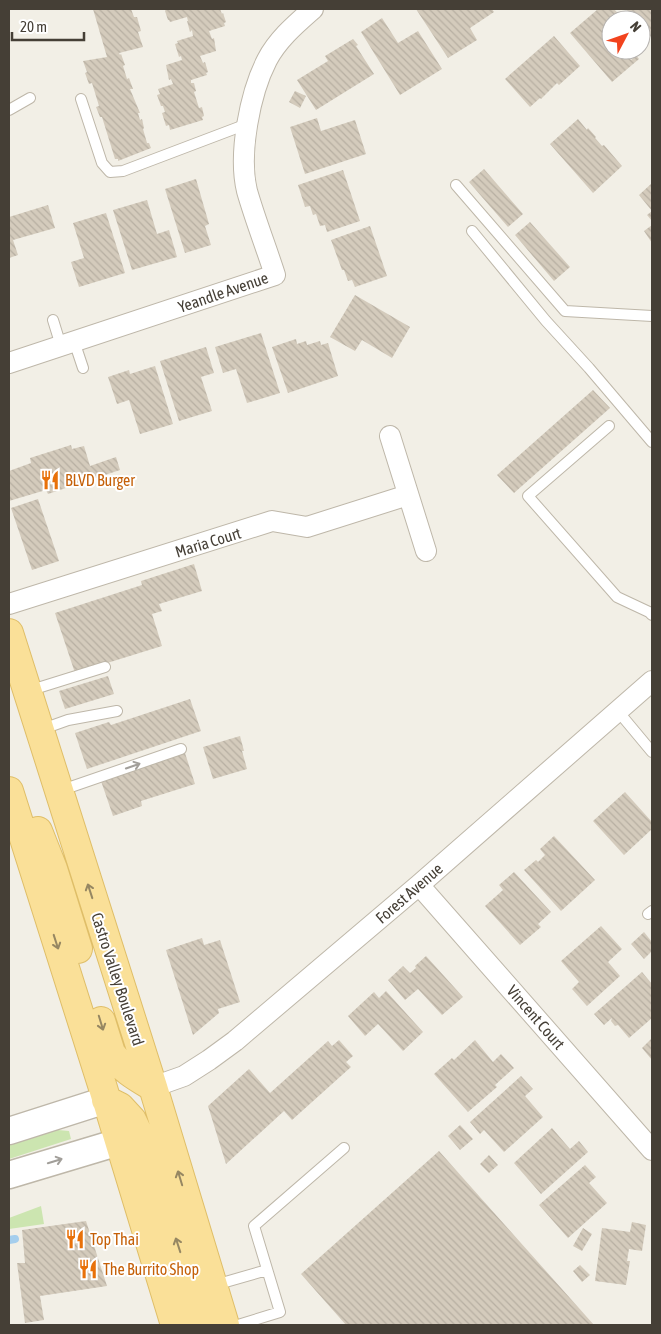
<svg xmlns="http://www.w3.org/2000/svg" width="661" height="1334" viewBox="0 0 661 1334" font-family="'Asap Condensed',sans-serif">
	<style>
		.grass { fill: #cce5b0 }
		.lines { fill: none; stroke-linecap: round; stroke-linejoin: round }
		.stream { stroke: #a5ceed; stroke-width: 8 }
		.building { fill: url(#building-back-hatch) }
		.service-casing { stroke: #beb7a9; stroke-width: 12 }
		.minor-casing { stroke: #beb7a9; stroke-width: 22 }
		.tertiary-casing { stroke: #beb7a9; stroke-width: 29 }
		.primary-casing { stroke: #dfbe68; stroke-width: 30 }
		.service { stroke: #fff; stroke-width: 10 }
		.minor { stroke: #fff; stroke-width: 20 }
		.tertiary { stroke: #fff; stroke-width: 26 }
		.primary { stroke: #fae098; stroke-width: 28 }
		.oneway { stroke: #a29f9a }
		.oneway2 { stroke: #968762 }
		.labels { text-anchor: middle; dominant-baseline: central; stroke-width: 4; stroke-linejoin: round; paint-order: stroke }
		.street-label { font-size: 16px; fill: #453f36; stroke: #fff }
		.food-label { font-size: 16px; fill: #c56008; stroke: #fff; text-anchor: start }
	</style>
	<defs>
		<pattern id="building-back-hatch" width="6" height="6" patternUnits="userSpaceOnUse" patternTransform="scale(1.25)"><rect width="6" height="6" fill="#d4cbbc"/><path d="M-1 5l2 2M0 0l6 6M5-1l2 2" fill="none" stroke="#b7afa2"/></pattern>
	</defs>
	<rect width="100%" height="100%" fill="#f2efe6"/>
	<path class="grass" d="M47 1129 69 1131 71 1139 9 1159V1138Z
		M41 1206 44 1224 9 1229V1218Z"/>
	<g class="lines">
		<path class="stream" d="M9 1240 15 1239"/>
	</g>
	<path class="building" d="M93 9H131L134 17H137L141 31 138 32 143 47 119 53 120 55 121 54 125 65 123 66 127 79 129 78 133 89H130L140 113H138L140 120 142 119 144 128 143 129 147 143H149L151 148 118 161V159H115L102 117H100L96 107 99 106 92 83 89 84 85 73 87 72 83 61 107 57Z
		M166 9H220L222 14 223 13 226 22 224 23 225 26 209 31 212 39 214 38 216 51 200 56 203 63 205 62 208 72 206 73 207 75 191 80V83H194L196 91 194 92 199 108 202 107 204 116 202 117 203 120 170 130 169 125 166 126 162 113 165 112 163 106H161L157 95 160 94 158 89 173 84 171 79 169 80 166 65 182 60 181 56 179 57 175 44 178 43 177 41 193 36 192 30 190 32 187 21H188L187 17 170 22 169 20H168L165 11Z
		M416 9H492L494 12 470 28 477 40 448 58Z
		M598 9H614L624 20H611V50H623L631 60 636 55 639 59 612 82 570 33Z
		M626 9H652V36L651 37 641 26V20H636Z
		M382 18 398 43 418 31 442 69 400 95 361 32Z
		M554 36 580 66 559 85 557 83 541 99 540 98 530 107 505 79Z
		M353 39 358 45 356 46 374 74 316 110 297 80 328 61 325 56Z
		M295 91 306 96 300 108 289 102Z
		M317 118 321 131 355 120 366 154 305 174 290 127Z
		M578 119 587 130 588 128 596 137 595 138 602 146 604 145 622 166 593 193 550 144Z
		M484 169 523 214 508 227 469 182Z
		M343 170 360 221 327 232 325 225 320 226 316 214 313 215 310 206 305 207 298 185Z
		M196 179 209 224 205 226 211 245 185 253 165 189Z
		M652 183V221L647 215 652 211 639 195Z
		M147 200 157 234 169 230 177 257 132 270 113 210Z
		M48 205 55 228 13 240 18 255 9 258V217Z
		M106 213 125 273 79 287 71 262 84 258 73 223Z
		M530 222 570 267 554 281 515 235Z
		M652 225V243L644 231Z
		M370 226 387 276 355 287 352 280 348 281 344 270H342L331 240Z
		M355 295 410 327 392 358 362 340 355 351 330 337Z
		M261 333 280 393 247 403 236 369 223 373 215 347Z
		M296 339 297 344 306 341 307 345 320 341 321 345 328 343 338 376 288 393 272 347Z
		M206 347 214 373 201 377 212 411 179 421 160 361Z
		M155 366 173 424 140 434 129 400 117 404 108 377 129 370 130 374Z
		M593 390 610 408 514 493 497 475Z
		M71 445 72 449 84 446 90 466 116 457 120 470 48 494 46 490 9 501V471L31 463 30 458Z
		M38 499 59 561 32 570 11 508Z
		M194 564 202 591 159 604 162 611 152 614 162 646 75 673 55 613 142 585 141 581Z
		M108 676 114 694 65 709 59 691Z
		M190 699 201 731 87 769 75 733 109 722 111 725Z
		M240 736 244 751H242L247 769 213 779 203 747Z
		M185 753 195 784 141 801 142 806 113 816 101 781Z
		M625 792 652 822V829L624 855 593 821Z
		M554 836 595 880 561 911 524 870 536 860 538 862 545 855 540 849Z
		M514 872 551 912 538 924 541 927 520 945 485 906 503 890 499 885Z
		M601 926 622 949 608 962 620 976 587 1006 572 989 579 982 561 961Z
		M644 932 652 942V951L644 959 631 944Z
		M202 938 204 945 220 940 240 1002 218 1009 219 1013 193 1035 166 950Z
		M426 956 463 997 442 1015 418 989 405 1000 388 980 403 966 410 973 416 968 415 966Z
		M642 972 652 984V1018L629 1038 618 1025 615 1026 611 1021 612 1018 604 1025 594 1014Z
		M386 991 423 1032 403 1051 378 1024 365 1036 348 1016 374 992 379 998Z
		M652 1038V1060L642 1048Z
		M339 1040 353 1056 346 1062 351 1067 292 1120 284 1111 226 1164 208 1106 249 1069 270 1093 328 1041 332 1046Z
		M475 1040 493 1062 501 1054 514 1068 495 1085 497 1087 468 1112 434 1074 452 1058 454 1060Z
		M521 1076 533 1089 525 1096 543 1117 504 1152 484 1130 480 1134 470 1122Z
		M460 1125 473 1139 460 1150 448 1136Z
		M552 1128 570 1149 579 1141 588 1152 541 1194 514 1163Z
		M439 1151 594 1325H346L301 1274Z
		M489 1155 498 1165 489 1173 480 1164Z
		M585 1165 596 1177 589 1183 607 1203 568 1238 539 1205Z
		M86 1221 107 1286 40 1296 44 1320 25 1323 17 1263H25L22 1230Z
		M632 1222 646 1225 642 1251 629 1249 627 1261H630L626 1285 595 1281 602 1228 630 1232Z
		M583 1228 592 1234 582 1251 573 1246Z
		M580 1265 590 1275 582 1282 573 1271Z"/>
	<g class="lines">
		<defs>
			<path id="service" d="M81 99 102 163 110 172 123 171 247 124
				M9 110 30 98
				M456 185 565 311 652 316
				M472 231 546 321 589 368 652 442
				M53 320 61 346
				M74 341 83 368
				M609 426 528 496 617 597 649 612 652 615
				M28 691 105 667
				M617 710 652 752
				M40 730 68 720 117 711
				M59 791 181 749
				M648 914 652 911
				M215 1285 267 1270
				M238 1325 280 1312 254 1226 344 1148"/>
			<path id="minor" d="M9 363 275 275C266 247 255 219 247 191 238 154 250 93 267 60 278 39 296 24 313 9
				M390 436 426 551
				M9 604 272 521 307 527 408 495
				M419 885 652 1150
				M153 1087 184 1076 209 1060 235 1041 419 885 652 681"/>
			<path id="tertiary" d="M9 1131 106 1100
				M9 1175 119 1142"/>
			<path id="primary" d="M9 633 153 1087 225 1325
				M9 791 103 1088 175 1325
				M38 831 53 869 78 949
				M101 1021 111 1053C123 1070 136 1077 153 1087
				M106 1100 120 1107 132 1120 149 1155 204 1325"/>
		</defs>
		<use href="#service" class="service-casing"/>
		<use href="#minor" class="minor-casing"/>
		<use href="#tertiary" class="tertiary-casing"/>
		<use href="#primary" class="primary-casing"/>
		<use href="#service" class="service"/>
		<use href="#minor" class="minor"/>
		<use href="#tertiary" class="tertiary"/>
		<use href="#primary" class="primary"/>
	</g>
	<defs><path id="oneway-shaft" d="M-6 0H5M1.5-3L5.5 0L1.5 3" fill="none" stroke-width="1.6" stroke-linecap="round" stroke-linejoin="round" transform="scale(1.25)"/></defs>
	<g class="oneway">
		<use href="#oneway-shaft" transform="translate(133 766) rotate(-19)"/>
		<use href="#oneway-shaft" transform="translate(55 1161) rotate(-17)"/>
	</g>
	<g class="oneway2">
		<use href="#oneway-shaft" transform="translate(90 891) rotate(-108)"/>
		<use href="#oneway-shaft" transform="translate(56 942) rotate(72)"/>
		<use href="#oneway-shaft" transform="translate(101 1023) rotate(73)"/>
		<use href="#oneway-shaft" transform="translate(180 1178) rotate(-107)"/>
		<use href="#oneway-shaft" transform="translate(178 1245) rotate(-108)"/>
	</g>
	<defs>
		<symbol id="restaurant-bare" viewBox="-9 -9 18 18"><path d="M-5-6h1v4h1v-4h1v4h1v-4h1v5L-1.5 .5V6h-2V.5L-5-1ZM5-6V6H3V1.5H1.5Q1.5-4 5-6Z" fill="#e8710a" stroke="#fff" stroke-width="2.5" paint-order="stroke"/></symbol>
	</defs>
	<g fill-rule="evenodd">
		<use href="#restaurant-bare" x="36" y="466" width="28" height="28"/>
		<use href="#restaurant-bare" x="61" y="1225" width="28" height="28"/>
		<use href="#restaurant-bare" x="74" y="1255" width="28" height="28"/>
	</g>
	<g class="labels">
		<g class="street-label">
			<text transform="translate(223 292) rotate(-19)">Yeandle Avenue</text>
			<text transform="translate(208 542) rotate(-17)">Maria Court</text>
			<text transform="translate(409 893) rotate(-41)">Forest Avenue</text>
			<text transform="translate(118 979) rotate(72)">Castro Valley Boulevard</text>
			<text transform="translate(536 1017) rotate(49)">Vincent Court</text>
		</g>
		<g class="food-label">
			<text x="65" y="480">BLVD Burger</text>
			<text x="90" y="1239">Top Thai</text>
			<text x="103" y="1269">The Burrito Shop</text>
		</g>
	</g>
	<rect width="661" height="1334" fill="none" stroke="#453f36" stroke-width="20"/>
	<g transform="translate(626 35) rotate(49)"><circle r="24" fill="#ffffff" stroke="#b5b2af"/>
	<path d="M0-4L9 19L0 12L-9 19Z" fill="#f2431e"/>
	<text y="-8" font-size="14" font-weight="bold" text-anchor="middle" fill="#453f36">N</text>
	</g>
	<path d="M12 32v8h72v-8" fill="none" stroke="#453f36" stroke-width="2.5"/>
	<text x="20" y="32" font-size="15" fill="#453f36" stroke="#ffffff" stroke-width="4" paint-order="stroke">20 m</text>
</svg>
